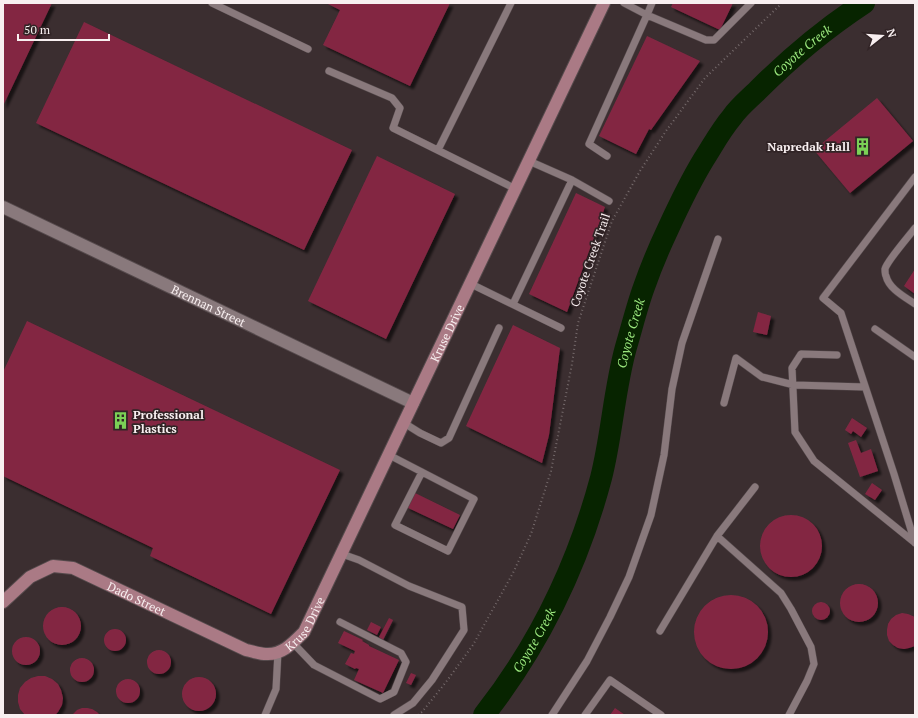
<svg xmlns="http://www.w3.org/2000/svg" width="918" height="718" viewBox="0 0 918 718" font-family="'PT Serif',serif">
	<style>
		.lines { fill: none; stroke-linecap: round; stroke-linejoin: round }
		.river { stroke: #072400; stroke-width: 22 }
		.building { fill: #832743; filter: url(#shadow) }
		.lane-casing { stroke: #554a4c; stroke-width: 8 }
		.street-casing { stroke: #554a4c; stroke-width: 14 }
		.secondary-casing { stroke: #554a4c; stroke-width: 14 }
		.path { stroke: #756a6b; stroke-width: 2; stroke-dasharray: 1 3; stroke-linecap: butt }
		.lane { stroke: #89797c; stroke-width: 7 }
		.street { stroke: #89797c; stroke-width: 12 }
		.secondary { stroke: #aa7a85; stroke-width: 12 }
		.labels { text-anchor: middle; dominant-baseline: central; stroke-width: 3.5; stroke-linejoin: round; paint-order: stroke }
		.poi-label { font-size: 12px; font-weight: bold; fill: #f8eff0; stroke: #312426; text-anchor: end }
		.street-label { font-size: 12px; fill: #f8eff0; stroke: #312426 }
		.water-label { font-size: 13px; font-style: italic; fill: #9ae67c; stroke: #312426 }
	</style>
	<defs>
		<filter id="shadow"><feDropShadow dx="3.5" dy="3.5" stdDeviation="1" flood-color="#0009"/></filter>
	</defs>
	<rect width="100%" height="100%" fill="#3b2e30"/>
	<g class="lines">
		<path class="river" id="s1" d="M484 715C539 645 578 564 601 478 612 435 614 390 626 347 632 327 637 306 644 287 651 267 659 248 668 229 679 205 690 182 704 159 713 145 721 130 732 117 739 107 749 99 758 90 790 58 826 28 864 3"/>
	</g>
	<path class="building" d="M3 3H52L3 106Z
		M326 3H450L410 86 323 45 340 10Z
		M673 3H733L720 30 671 7Z
		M84 22 352 150 304 250 36 123Z
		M647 36 700 61 651 130 649 129 636 154 599 136Z
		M877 98 913 141 850 193 814 150Z
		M377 156 455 194 386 339 308 301Z
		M576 193 605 207 567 312 529 294Z
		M915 269V294L904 286Z
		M758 312 771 316 767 335 753 332Z
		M27 321 340 470 271 614 150 556 153 548 3 476V372Z
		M513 325 560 348 549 435 542 463 466 426Z
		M852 418 867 428 861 437 853 431 851 434 845 430Z
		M856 440 861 453 871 449 878 471 860 477 848 443Z
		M872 483 882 490 875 500 865 494Z
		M413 492 460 515 453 529 406 507Z
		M760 546a31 31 0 1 1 62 0a31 31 0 1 1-62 0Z
		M840 603a19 19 0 1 1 38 0a19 19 0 1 1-38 0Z
		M694 632a37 37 0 1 1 74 0a37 37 0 1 1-74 0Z
		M812 611a9 9 0 1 1 18 0a9 9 0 1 1-18 0Z
		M43 626a19 19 0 1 1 38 0a19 19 0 1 1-38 0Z
		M902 613 908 614 915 617V646L909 648 904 649 898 648 893 645 889 641 887 635V630L888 624 891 619 896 615Z
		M389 618 393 620 383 640 379 637Z
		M371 622 381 627 377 635 367 630Z
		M104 640a11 11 0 1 1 22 0a11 11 0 1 1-22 0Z
		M344 631 363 640 362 641 369 645V646L399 660 383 693 354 680 359 669 356 668 355 669 345 664 351 653 354 654 355 651 338 643Z
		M12 651a14 14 0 1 1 28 0a14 14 0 1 1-28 0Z
		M147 662a12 12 0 1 1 24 0a12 12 0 1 1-24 0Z
		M70 670a12 12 0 1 1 24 0a12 12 0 1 1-24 0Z
		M411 673 416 675 411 685 406 683Z
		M38 676H45L52 679 58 684 61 690 63 698 62 705 58 712 55 715H25L20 709 18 702V695L20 688 25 682 31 678Z
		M182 694a17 17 0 1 1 34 0a17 17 0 1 1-34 0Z
		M116 691a12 12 0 1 1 24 0a12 12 0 1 1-24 0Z
		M82 708H87L92 709 97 712 100 715H72L77 710Z
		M615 708 625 715H610Z"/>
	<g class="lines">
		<defs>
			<path id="lane" d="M212 3 308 49
				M624 3 647 15 652 3
				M329 71 392 98 400 108 393 128 516 189
				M438 150 511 3
				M607 156 589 144 647 15 706 40H714L751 3
				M529 161 572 180 609 201
				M915 177 823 298 841 313 894 474 915 543
				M915 228C909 236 887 261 885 269 885 271 885 275 886 276 889 289 905 297 915 304
				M471 284 561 328
				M513 304 572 180
				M875 329 915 357
				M837 355 801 354 792 368 795 432 814 461 914 542
				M724 403 736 358 762 377 794 385 865 387
				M404 423 420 433 441 443 449 438 499 328
				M389 455 474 499 448 551 395 525 422 472
				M717 536 781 593 791 609 811 647 814 664 807 681 789 715
				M342 554 359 560 409 586 462 607 464 630 432 680 413 703 394 715
				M660 631 717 536 755 487
				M293 643 314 665 380 699 394 692 406 662 401 653 340 622
				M265 715 276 689 278 652
				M552 715 587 661 610 617 629 577 651 515 664 455 672 389 682 343 718 239
				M585 715 610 680 661 715"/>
			<g id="street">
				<path id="s2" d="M3 207 413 403"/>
			</g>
			<g id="secondary">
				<path id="s3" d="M3 602 30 577 53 566 73 568 246 650C252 651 259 654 266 654 282 655 293 643 304 632L604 3"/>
			</g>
		</defs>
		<use href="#lane" class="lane-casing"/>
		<use href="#street" class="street-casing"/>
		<use href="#secondary" class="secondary-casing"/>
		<path class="path" d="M418 715 422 712 446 682 473 645 513 573 531 534 551 471 572 364 578 323 612 221 640 171 666 131 705 78 782 3"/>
		<use href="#lane" class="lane"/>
		<use href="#street" class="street"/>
		<use href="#secondary" class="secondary"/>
	</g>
	<defs>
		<symbol id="building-bare" viewBox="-9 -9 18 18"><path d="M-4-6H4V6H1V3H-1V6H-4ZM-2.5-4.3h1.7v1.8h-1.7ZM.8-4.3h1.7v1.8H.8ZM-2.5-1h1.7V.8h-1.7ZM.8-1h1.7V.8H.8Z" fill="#7bd156" stroke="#312426" stroke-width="2.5" paint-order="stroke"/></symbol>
	</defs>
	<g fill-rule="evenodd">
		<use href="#building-bare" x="850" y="134" width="25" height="25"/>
		<use href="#building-bare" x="108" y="408" width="25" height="25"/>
	</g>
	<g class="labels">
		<g class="poi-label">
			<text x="850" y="146">Napredak Hall</text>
			<text x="133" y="414" text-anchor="start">Professional<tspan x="133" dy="14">Plastics</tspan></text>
		</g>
		<g class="street-label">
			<text transform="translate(590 260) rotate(-71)">Coyote Creek Trail</text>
			<text stroke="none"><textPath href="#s2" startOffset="228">Brennan Street</textPath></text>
			<text stroke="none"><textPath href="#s3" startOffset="671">Kruse Drive</textPath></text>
			<text stroke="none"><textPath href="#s3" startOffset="153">Dado Street</textPath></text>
			<text stroke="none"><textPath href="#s3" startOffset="347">Kruse Drive</textPath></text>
		</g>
		<g class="water-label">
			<text stroke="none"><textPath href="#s1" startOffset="751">Coyote Creek</textPath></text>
			<text stroke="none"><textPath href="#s1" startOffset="414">Coyote Creek</textPath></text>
			<text stroke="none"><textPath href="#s1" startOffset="90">Coyote Creek</textPath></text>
		</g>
	</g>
	<rect width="918" height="718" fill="none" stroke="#f8eff0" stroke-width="8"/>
	<g transform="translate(882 36) rotate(73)" stroke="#312426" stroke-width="3" paint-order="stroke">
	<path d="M0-3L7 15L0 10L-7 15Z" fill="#f8eff0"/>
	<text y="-6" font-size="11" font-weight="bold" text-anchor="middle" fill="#f8eff0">N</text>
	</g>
	<path d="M18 34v6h91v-6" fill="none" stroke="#f8eff0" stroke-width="2"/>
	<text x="24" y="34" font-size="12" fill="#f8eff0" stroke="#312426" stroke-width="3" paint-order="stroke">50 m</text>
</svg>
